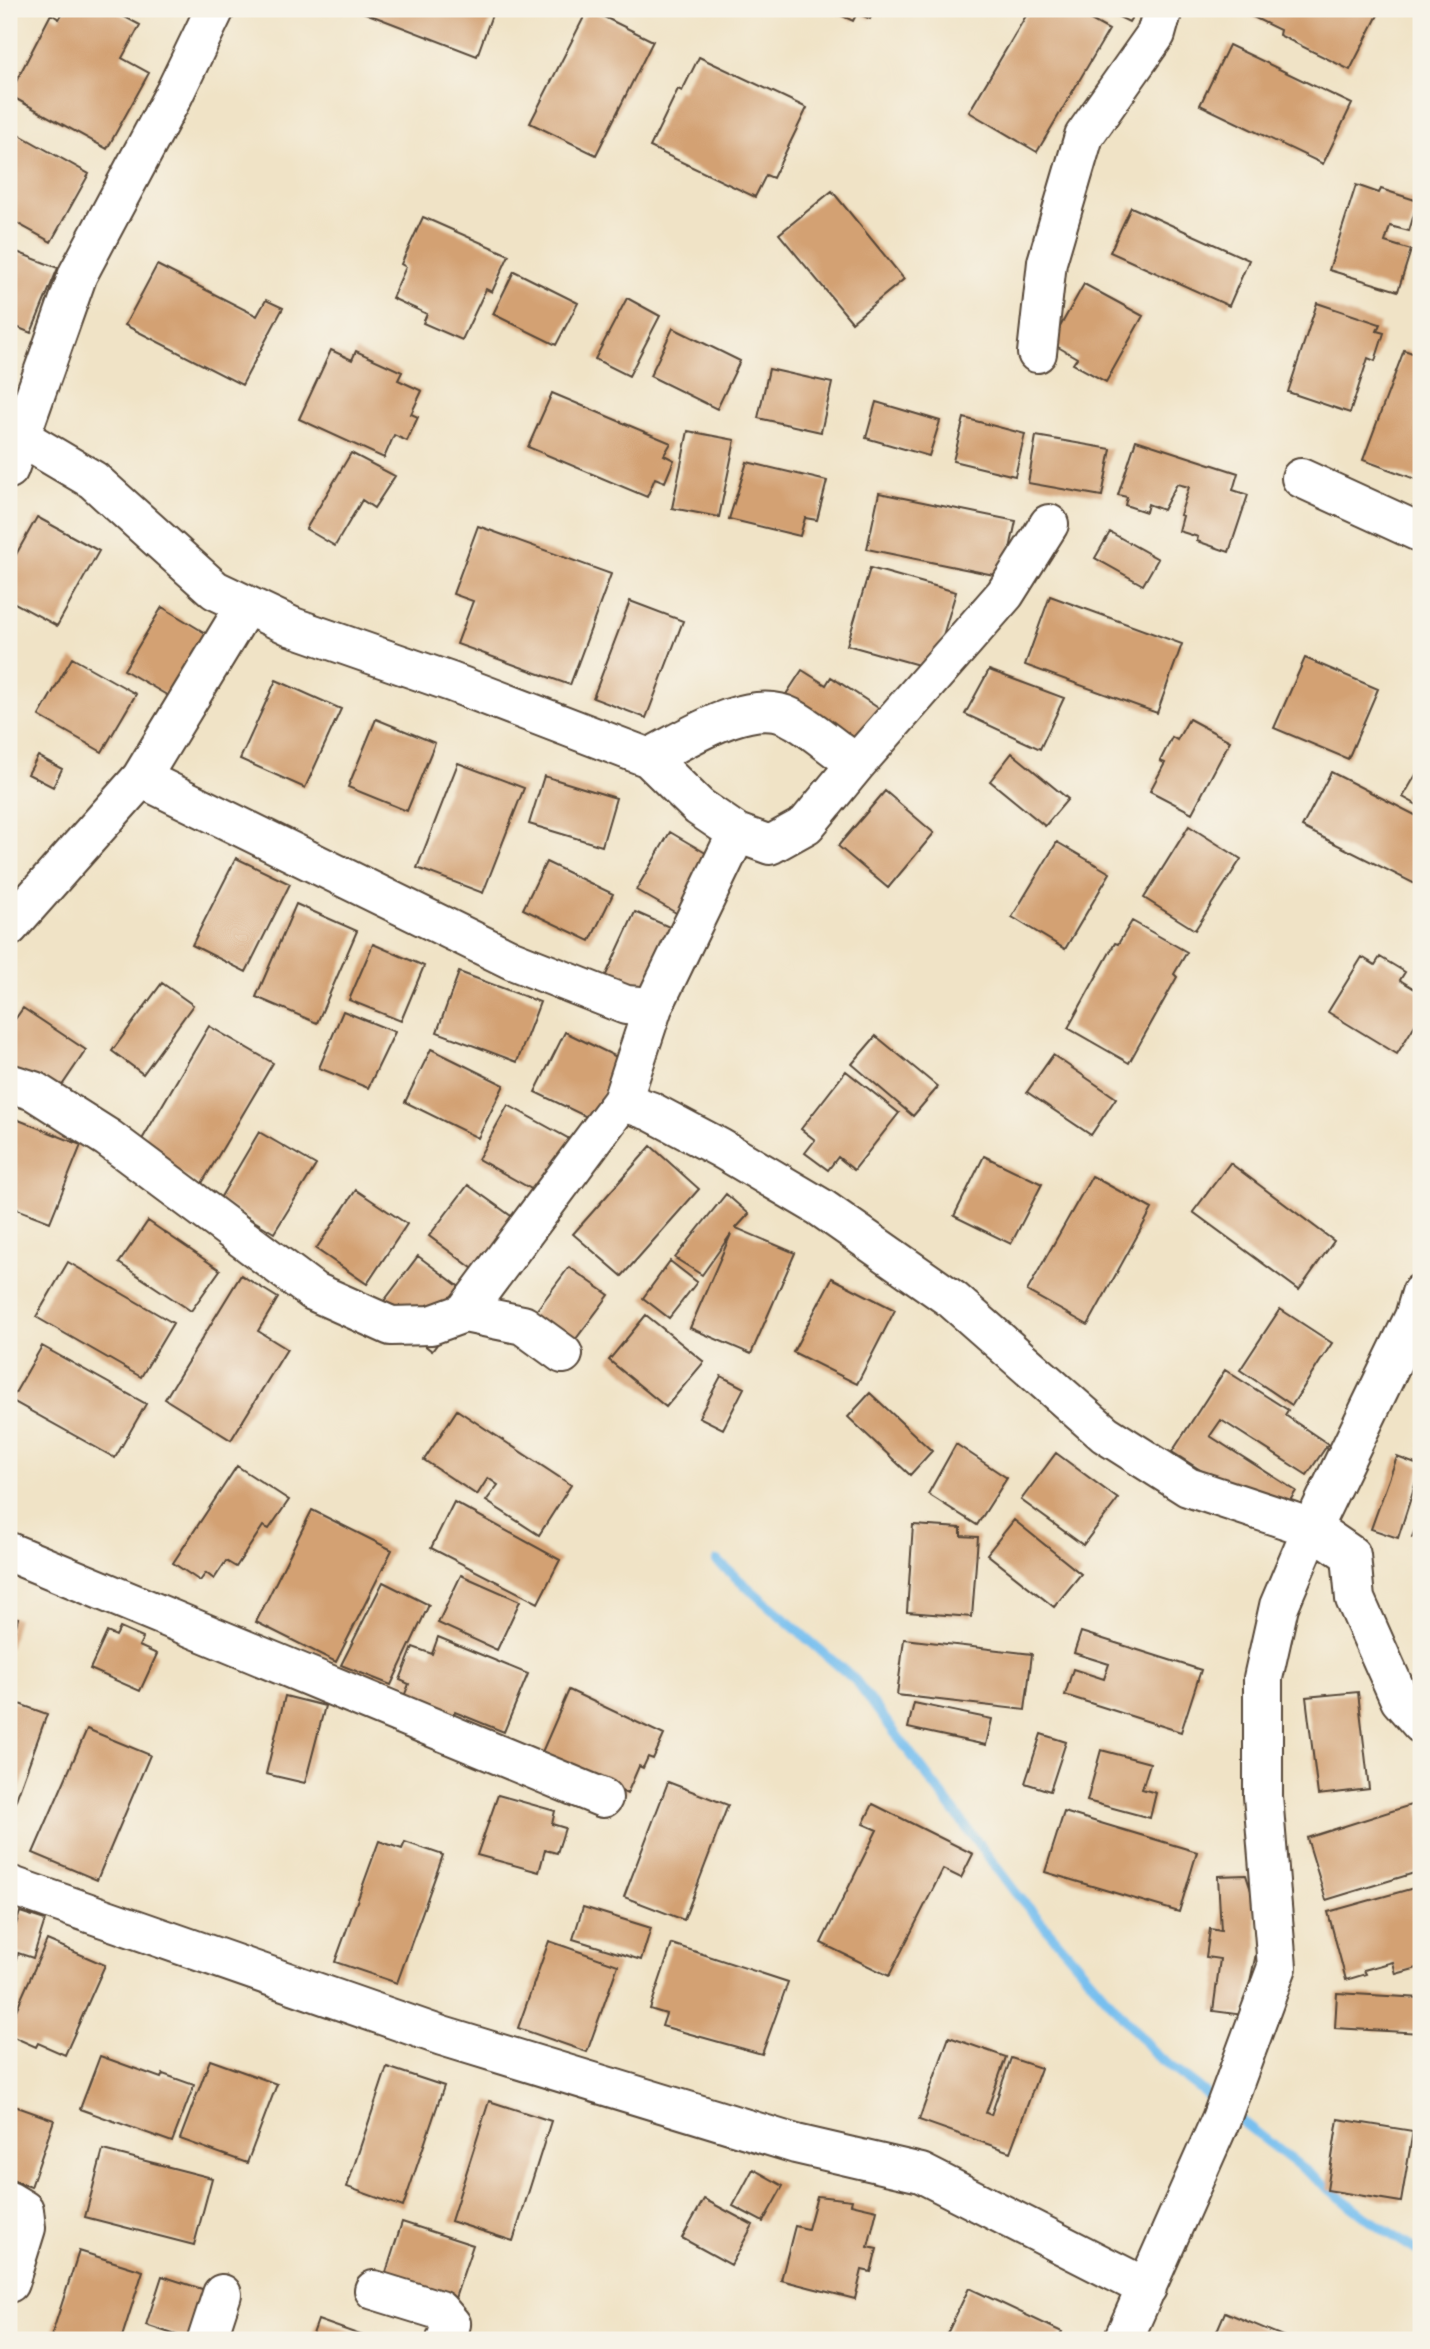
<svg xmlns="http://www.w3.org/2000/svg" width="1430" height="2349" viewBox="0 0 1430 2349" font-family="'Balsamiq Sans',sans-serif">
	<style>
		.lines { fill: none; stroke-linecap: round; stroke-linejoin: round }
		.stream { stroke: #77bfef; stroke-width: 10 }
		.building { fill: #d3a173 }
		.minor-casing { stroke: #564637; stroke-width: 42 }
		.minor { stroke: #fff; stroke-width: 38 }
	</style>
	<rect width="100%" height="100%" fill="#f7f3e8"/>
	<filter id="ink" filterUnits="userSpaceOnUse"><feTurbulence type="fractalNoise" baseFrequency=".0143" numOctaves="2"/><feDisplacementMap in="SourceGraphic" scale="14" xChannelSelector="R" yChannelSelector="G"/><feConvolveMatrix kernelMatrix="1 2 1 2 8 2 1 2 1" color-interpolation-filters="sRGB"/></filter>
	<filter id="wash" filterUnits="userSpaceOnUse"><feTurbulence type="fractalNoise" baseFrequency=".00686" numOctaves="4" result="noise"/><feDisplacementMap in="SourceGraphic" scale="28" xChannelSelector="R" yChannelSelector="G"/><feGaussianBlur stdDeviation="1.57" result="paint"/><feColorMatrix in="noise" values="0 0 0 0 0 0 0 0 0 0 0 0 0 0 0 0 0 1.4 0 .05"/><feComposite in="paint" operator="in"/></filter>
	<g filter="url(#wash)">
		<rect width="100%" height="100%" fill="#f0e3c6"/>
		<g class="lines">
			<path class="stream" d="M717 1561 855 1680 1015 1892 1156 2055 1218 2103
				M1231 2113 1376 2225 1421 2253"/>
		</g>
		<g id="blocks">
			<path class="building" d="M65 9H110L140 25 122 58 149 73 107 149 9 95 51 14 59 19Z
				M355 9H494L477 56Z
				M588 9 653 41 596 155 530 123Z
				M828 9H875L870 19 857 13 853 21Z
				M1030 9H1071L1109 30 1037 152 969 112Z
				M1103 9H1137L1129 22Z
				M1252 9H1381L1350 70 1279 35 1280 30 1249 15Z
				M1229 45 1352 104 1323 164 1200 105Z
				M699 57 807 108 773 178 766 175 755 197 650 147 678 89 682 91Z
				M9 129 89 174 51 242 9 219Z
				M1356 185 1379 193 1381 189 1418 201 1409 231 1390 226 1385 242 1411 250 1398 291 1329 270Z
				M832 191 904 279 852 322 779 234Z
				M1131 207 1249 260 1229 306 1110 252Z
				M423 217 509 255 492 292 486 289 462 340 423 323 427 314 392 298 406 267 401 264Z
				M9 249 58 268 31 333 9 324Z
				M157 265 257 316 266 300 283 308 242 385 125 325Z
				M514 271 578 303 556 345 493 314Z
				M1084 284 1143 316 1106 382 1073 364 1077 358 1051 343Z
				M627 298 660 316 629 376 595 359Z
				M1317 303 1380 324 1377 331 1384 333 1375 361 1368 358 1350 413 1288 392Z
				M673 328 740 361 717 409 650 376Z
				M331 350 352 360 356 351 402 372 398 380 422 391 411 414 418 417 407 441 394 435 384 458 299 419Z
				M1404 350 1421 356V481L1363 460Z
				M769 369 832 383 821 432 758 418Z
				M552 393 671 443 664 455 674 460 665 482 655 478 647 497 528 447Z
				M876 402 940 421 929 456 866 438Z
				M964 418 1025 434 1015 476 953 461Z
				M688 431 735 440 719 517 672 508Z
				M1036 436 1111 449 1102 496 1028 483Z
				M1136 440 1238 473 1233 490 1248 495 1229 552 1197 541 1198 537 1179 531 1183 516 1180 515 1189 487 1177 484 1163 510 1148 504 1146 512 1125 505 1127 497 1118 495Z
				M351 453 395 476 374 508 362 500 335 546 306 529Z
				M747 462 827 481 817 520 805 518 800 536 729 519Z
				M879 493 1016 521 1004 577 867 549Z
				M37 517 99 551 57 626 9 600V567Z
				M478 526 611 574 570 685 457 644 473 601 453 594Z
				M1110 532 1158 559 1143 585 1095 558Z
				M870 568 956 592 933 669 847 645Z
				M1050 596 1182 644 1157 713 1025 665Z
				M630 601 683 621 646 718 593 698Z
				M162 607 227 646 189 708 124 670Z
				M72 658 136 694 102 752 39 716Z
				M1305 658 1378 689 1348 759 1274 728Z
				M802 670 826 685 831 677 898 721 874 757 781 702Z
				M989 670 1064 698 1040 749 965 714Z
				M276 680 341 709 305 788 240 759Z
				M376 719 435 743 407 811 348 787Z
				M1189 719 1230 741 1192 813 1150 791 1165 763 1160 761 1172 737 1177 740Z
				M1012 753 1068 799 1045 826 990 781Z
				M38 756 62 769 53 787 28 774Z
				M458 763 524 788 483 893 417 868Z
				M1421 766V807L1403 797Z
				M1331 772 1421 818V887L1302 827Z
				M544 776 616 798 602 846 529 824Z
				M885 791 934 833 888 888 838 846Z
				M1189 826 1241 859 1195 930 1144 898Z
				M670 832 726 865 692 922 636 890Z
				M1057 842 1110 873 1065 949 1012 917Z
				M236 858 290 884 246 972 192 945Z
				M546 862 613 894 590 941 523 909Z
				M296 904 357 931 317 1023 256 997Z
				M635 912 690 936 660 1001 605 977Z
				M1132 921 1187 952 1174 974 1177 977 1129 1063 1068 1028 1115 943 1118 944Z
				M373 944 424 966 401 1021 349 1000Z
				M1362 957 1375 965 1380 957 1405 972 1400 980 1421 993V1015L1397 1054 1328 1012Z
				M459 972 540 1002 517 1062 437 1032Z
				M162 983 193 1005 143 1074 112 1051Z
				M23 1008 86 1050 48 1106 9 1080V1028Z
				M343 1011 395 1032 368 1088 319 1068Z
				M209 1026 273 1063 201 1185 137 1148Z
				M565 1032 621 1059 591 1119 535 1092Z
				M876 1036 938 1087 913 1116 852 1064Z
				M431 1049 504 1085 478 1138 405 1102Z
				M1053 1055 1116 1098 1091 1135 1027 1092Z
				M846 1071 899 1113 854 1170 838 1157 828 1170 805 1153 815 1140 801 1129Z
				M508 1105 582 1146 551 1200 478 1159Z
				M16 1119 81 1145 50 1222 9 1206V1137Z
				M259 1132 316 1165 274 1233 219 1200Z
				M651 1146 699 1189 622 1276 573 1234Z
				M984 1156 1042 1184 1011 1244 954 1216Z
				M1230 1163 1334 1241 1299 1290 1193 1212Z
				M1092 1176 1152 1209 1088 1325 1027 1291Z
				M468 1185 539 1236 500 1289 429 1236Z
				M356 1190 407 1224 367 1284 316 1249Z
				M726 1194 749 1214 736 1228 795 1253 751 1354 690 1328 731 1234 702 1275 675 1258Z
				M148 1221 220 1270 191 1311 119 1263Z
				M418 1256 473 1297 432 1351 378 1309Z
				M670 1261 697 1282 669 1318 643 1298Z
				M68 1262 173 1323 141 1377 36 1317Z
				M569 1267 609 1295 569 1348 530 1319Z
				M241 1275 278 1298 258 1331 287 1349 231 1440 165 1399Z
				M832 1278 895 1310 857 1384 793 1352Z
				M1280 1309 1332 1343 1292 1405 1240 1370Z
				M646 1315 704 1362 666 1407 609 1360Z
				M42 1346 146 1404 115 1458 11 1400Z
				M1225 1370 1288 1410 1285 1415 1328 1444 1307 1475 1221 1420 1210 1436 1296 1491 1278 1519 1172 1452Z
				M721 1376 744 1388 723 1429 699 1417Z
				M870 1393 932 1451 910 1475 848 1417Z
				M457 1410 571 1485 539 1535 486 1501 498 1485 488 1478 477 1495 424 1460Z
				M956 1444 1007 1478 977 1525 928 1494Z
				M1056 1453 1118 1499 1083 1545 1021 1500Z
				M1397 1457 1421 1466 1398 1538 1371 1529Z
				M237 1466 289 1500 269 1529 263 1526 236 1567 226 1561 214 1579 206 1573 200 1581 173 1563Z
				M454 1502 560 1560 538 1603 431 1548Z
				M312 1510 392 1550 336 1662 256 1622Z
				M1421 1516V1541L1412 1537Z
				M1014 1520 1081 1574 1054 1607 987 1554Z
				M913 1525 961 1528V1536L978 1537 972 1617 907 1612Z
				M461 1575 520 1601 497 1650 438 1623Z
				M383 1582 429 1605 391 1685 341 1665Z
				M9 1616 18 1618 10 1648 9 1647Z
				M120 1628 143 1638 139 1646 157 1654 140 1691 90 1669 107 1632 116 1636Z
				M1081 1632 1201 1670 1181 1732 1065 1695 1073 1669 1104 1679 1109 1664 1074 1653Z
				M438 1637 528 1674 504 1732 455 1712 452 1719 403 1699 409 1684 400 1680 413 1647 432 1654Z
				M904 1639 1032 1654 1025 1710 897 1695Z
				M569 1690 664 1735 653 1759 648 1757 643 1768 639 1766 627 1794 542 1752Z
				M1358 1692 1369 1789 1318 1795 1306 1697Z
				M285 1696 325 1706 305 1783 266 1774Z
				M11 1701 47 1714 9 1819V1709Z
				M914 1703 992 1719 986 1745 908 1728Z
				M87 1729 150 1755 97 1880 33 1853Z
				M1041 1734 1066 1742 1050 1791 1025 1783Z
				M1101 1750 1150 1763 1142 1789 1156 1793 1150 1818 1087 1801Z
				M668 1782 728 1805 684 1920 624 1897Z
				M498 1795 555 1811 552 1824 565 1828 557 1853 545 1850 539 1872 477 1855Z
				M1420 1802 1421 1871 1326 1900 1307 1838Z
				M873 1804 973 1854 961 1878 943 1869 889 1976 821 1943 877 1830 863 1824Z
				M1064 1812 1197 1852 1179 1912 1045 1872Z
				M379 1841 402 1849 405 1842 443 1855 397 1983 335 1962Z
				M1246 1875 1253 1897 1258 1944 1243 2015 1213 2011 1220 1959 1206 1957 1210 1929 1221 1931 1218 1876Z
				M1421 1886V1967L1396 1974 1393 1962 1364 1970 1366 1974 1346 1980 1328 1912Z
				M583 1907 651 1928 641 1960 573 1939Z
				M20 1912 45 1920 33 1958 18 1953 16 1959 9 1956V1946Z
				M47 1940 105 1965 65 2055 38 2043 36 2047 9 2035V2026Z
				M549 1941 618 1965 587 2052 518 2028Z
				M672 1944 788 1982 762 2054 662 2026 666 2014 650 2009Z
				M1337 1993 1421 1998V2033L1335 2028Z
				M949 2037 1006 2057 986 2113 991 2115 1011 2058 1041 2068 1010 2152 919 2120Z
				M100 2056 161 2078 163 2074 194 2085 172 2142 80 2109Z
				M210 2060 277 2084 247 2163 180 2139Z
				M387 2067 444 2086 403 2207 347 2187Z
				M489 2101 551 2121 513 2241 451 2221Z
				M9 2104 54 2120 31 2187 9 2179Z
				M1338 2119 1413 2131 1401 2202 1327 2190Z
				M103 2150 212 2178 194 2245 85 2217Z
				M753 2169 783 2186 763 2222 733 2206Z
				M817 2196 852 2200 851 2204 877 2210 868 2247 877 2249 871 2272 862 2270 855 2299 781 2280 795 2226 808 2229Z
				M704 2199 753 2225 731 2265 682 2238Z
				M402 2222 473 2245 452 2307 382 2285Z
				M79 2251 143 2271 121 2340H50Z
				M162 2276 233 2299 191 2340 146 2325Z
				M969 2288 1062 2332 1058 2340H944Z
				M1225 2312 1292 2340H1213Z
				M318 2320 369 2338 368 2340H311Z"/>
		</g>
	</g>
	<g filter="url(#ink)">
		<use href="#blocks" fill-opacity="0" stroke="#564637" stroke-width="2"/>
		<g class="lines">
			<defs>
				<path id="minor" d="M1037 353 1047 262 1084 136 1156 34 1163 9
					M22 438 93 480 215 590 293 627 451 682 649 758 699 807 737 833 770 845 806 825 857 763
					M9 469 78 274 174 94 215 9
					M1301 478 1421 533
					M649 758C686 739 750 696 790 717 814 729 834 750 857 763L1005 594 1049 524
					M141 778 512 960 626 1005 653 1007
					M9 927 141 778 246 605
					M9 1083 34 1091 108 1138 313 1291 391 1326 431 1325 464 1313 523 1325 563 1354
					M622 1101 650 1111 720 1148 820 1207 953 1300 1105 1434 1188 1487 1312 1528 1351 1555 1355 1599 1400 1700 1421 1724
					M464 1313 622 1101 653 1007 737 833
					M9 1552 603 1798
					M9 1885 442 2036 796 2144 921 2173 1147 2288
					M9 2201 24 2210 26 2228 9 2283
					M374 2290 439 2310 451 2324 446 2340
					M207 2340 222 2294
					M1123 2340 1221 2119 1277 1967 1263 1796V1678L1279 1606 1312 1528 1414 1317 1421 1293"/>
			</defs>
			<use href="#minor" class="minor-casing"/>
			<use href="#minor" class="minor"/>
		</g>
	</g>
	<rect width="1430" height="2349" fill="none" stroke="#f7f3e8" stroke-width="35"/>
</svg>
